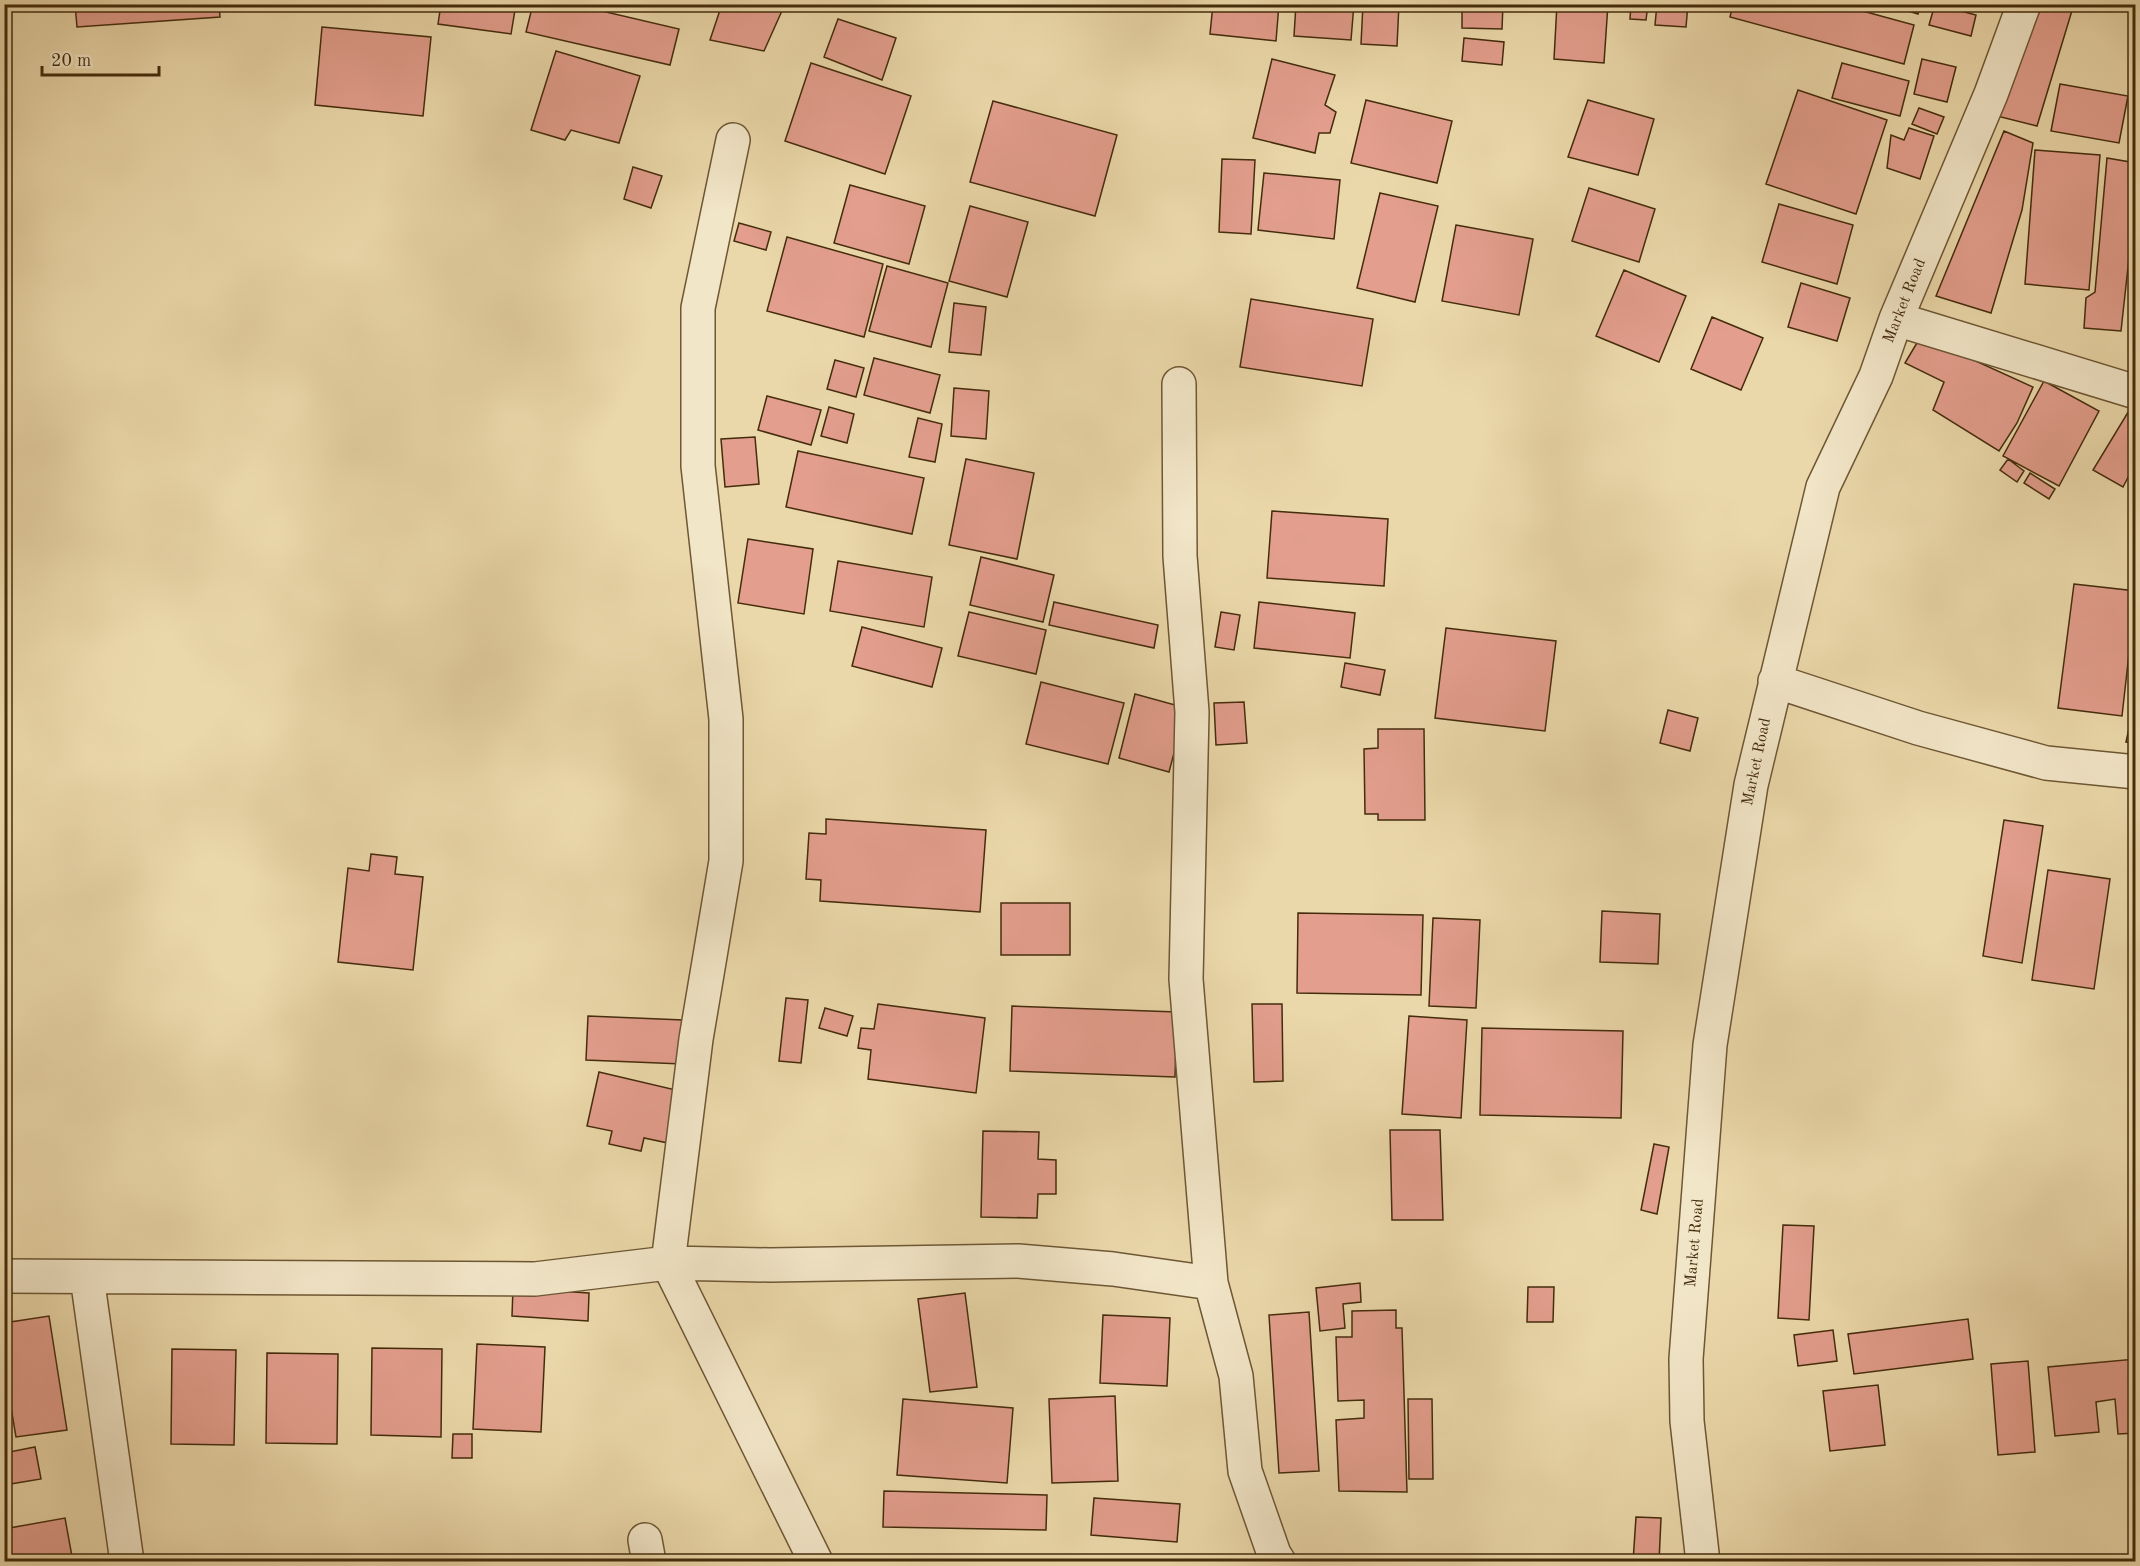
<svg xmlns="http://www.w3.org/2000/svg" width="2140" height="1566" viewBox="0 0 2140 1566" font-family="'Old Standard TT',serif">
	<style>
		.building { fill: #e39e8d; stroke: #442c0c; stroke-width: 1.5 }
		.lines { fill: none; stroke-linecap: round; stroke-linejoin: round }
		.minor-casing { stroke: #6e5734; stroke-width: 36 }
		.minor { stroke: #f2e6c8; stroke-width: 33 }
		.labels { text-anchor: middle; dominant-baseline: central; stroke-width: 4.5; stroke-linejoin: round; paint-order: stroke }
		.street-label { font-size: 16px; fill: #442c0c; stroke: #f2e6c8 }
	</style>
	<rect width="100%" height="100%" fill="#ebd8aa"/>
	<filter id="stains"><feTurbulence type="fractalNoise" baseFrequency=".00333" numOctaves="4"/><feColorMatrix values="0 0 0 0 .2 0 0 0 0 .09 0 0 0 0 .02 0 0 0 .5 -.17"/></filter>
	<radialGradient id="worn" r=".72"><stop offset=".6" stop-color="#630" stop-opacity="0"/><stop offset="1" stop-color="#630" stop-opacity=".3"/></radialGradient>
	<path class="building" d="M75 4H219L220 17 77 27Z
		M441 4H516L511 34 438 24Z
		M533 4H572L679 29 670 65 526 32Z
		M722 4H785L764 51 710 40Z
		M1213 4H1279L1276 41 1210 34Z
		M1296 4H1354L1351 40 1294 36Z
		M1363 4H1399L1397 46 1361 44Z
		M1462 4H1503L1502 29 1462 28Z
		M1557 4H1608L1604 63 1554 59Z
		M1631 4H1648L1646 20 1630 19Z
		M1657 4H1688L1686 27 1655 25Z
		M1733 4H1837L1914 25 1904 64 1730 17Z
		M1886 4H1921L1918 14Z
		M1935 4 1976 15 1971 36 1929 25Z
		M2037 4H2074L2037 126 1997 116Z
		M838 19 896 38 882 80 824 57Z
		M322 27 431 37 423 116 315 105Z
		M1464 38 1504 42 1502 65 1462 61Z
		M556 51 640 76 619 143 571 130 565 140 531 130Z
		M1272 59 1335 75 1325 105 1336 112 1330 133H1319L1315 153 1253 138Z
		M1922 59 1956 67 1947 102 1914 94Z
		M811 63 911 96 885 174 785 141Z
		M1842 63 1909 81 1900 116 1832 98Z
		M2060 84 2128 96 2119 143 2051 131Z
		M1798 90 1887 120 1856 214 1766 184Z
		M1366 100 1452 121 1437 183 1351 163Z
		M1588 100 1654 119 1638 175 1568 157Z
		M993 101 1117 135 1095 216 970 182Z
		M1919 108 1944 117 1937 134 1912 124Z
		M1909 128 1934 136 1920 179 1887 168 1891 135 1904 140Z
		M2004 131 2033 143 2022 210 1991 313 1936 296Z
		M2035 150 2100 155 2089 290 2025 284Z
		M2107 158 2136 163V194L2121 331 2084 328 2086 298 2095 292Z
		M1222 159 1255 160 1251 234 1219 232Z
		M633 167 662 176 651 208 624 199Z
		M1264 173 1340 180 1334 239 1258 230Z
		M850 185 925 206 909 264 834 243Z
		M1589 188 1655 209 1639 262 1572 241Z
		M1380 193 1438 206 1415 302 1357 288Z
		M1779 204 1853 225 1837 284 1762 262Z
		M970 206 1028 222 1007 297 949 281Z
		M739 223 771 232 766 250 734 241Z
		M1456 225 1533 239 1519 315 1442 301Z
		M787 237 883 264 864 337 767 311Z
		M887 266 948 283 931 347 869 331Z
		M1624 270 1686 296 1659 362 1596 336Z
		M1801 283 1850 298 1837 341 1788 327Z
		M1251 299 1373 319 1362 386 1240 367Z
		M954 303 986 307 981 355 949 352Z
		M1712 317 1763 338 1741 390 1691 369Z
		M1921 336 2033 387 2017 423 1999 451 1933 410 1944 382 1905 363Z
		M874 358 940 375 930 413 864 395Z
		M835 360 864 368 856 397 827 389Z
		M2044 381 2099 411 2059 486 2003 456Z
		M954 388 989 391 986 439 951 436Z
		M767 396 821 410 811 445 758 430Z
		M829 407 854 414 847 443 821 436Z
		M2130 409 2136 412V462L2123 487 2093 470Z
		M918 418 942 424 935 462 909 457Z
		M755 437 759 484 725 487 721 439Z
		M798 451 924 478 912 534 786 507Z
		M966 459 1034 473 1017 559 949 545Z
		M2008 459 2024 471 2017 482 2000 470Z
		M2030 473 2055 489 2049 499 2024 483Z
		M1272 511 1388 519 1384 586 1267 578Z
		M748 539 813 549 804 614 738 603Z
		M981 557 1054 575 1043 622 970 605Z
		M838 561 932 577 924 627 830 611Z
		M2074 584 2136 591 2122 716 2058 708Z
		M1054 602 1158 625 1154 648 1049 625Z
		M1259 602 1355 613 1350 658 1254 648Z
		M969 612 1046 630 1036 674 958 656Z
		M1221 612 1240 615 1234 650 1215 647Z
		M862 627 942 648 932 687 852 666Z
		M1446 628 1556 641 1545 731 1435 718Z
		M1345 663 1385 670 1380 695 1341 687Z
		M1041 682 1124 703 1108 764 1026 744Z
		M1135 694 1186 708 1169 772 1119 758Z
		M2136 701V743L2126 742 2135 701Z
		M1244 702 1247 743 1216 745 1214 703Z
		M1668 710 1698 718 1690 751 1660 743Z
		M1378 729H1424L1425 820H1378V814H1365L1364 749 1378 748Z
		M826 819 986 830 980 912 820 901 821 880 806 879 809 833 826 834Z
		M2004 820 2043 826 2022 963 1983 956Z
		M371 854 397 857 395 874 423 877 413 970 338 962 348 868 369 871Z
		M2048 870 2110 879 2094 989 2032 980Z
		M2136 894V988L2129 987Z
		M1001 903H1070V955H1001Z
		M1602 911 1660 914 1658 964 1600 962Z
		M1298 913 1423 915 1421 995 1297 993Z
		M1433 918 1480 920 1476 1008 1429 1006Z
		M786 998 808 1000 801 1063 779 1061Z
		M878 1004 985 1018 976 1093 868 1079 871 1050 858 1048 861 1028 874 1029Z
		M1252 1004H1282L1283 1081 1254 1082Z
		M1012 1006 1177 1012 1175 1077 1010 1071Z
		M825 1008 853 1016 847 1036 819 1028Z
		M588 1016 683 1020 682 1064 586 1060Z
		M1409 1016 1467 1020 1461 1118 1402 1114Z
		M1482 1028 1623 1031 1621 1118 1480 1115Z
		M599 1072 680 1091 668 1143 644 1138 641 1151 609 1144 612 1131 587 1126Z
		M1390 1130H1440L1443 1220H1392Z
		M983 1131 1039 1132 1038 1159 1056 1160V1194H1038L1037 1218 981 1217Z
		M1654 1144 1669 1147 1657 1214 1641 1210Z
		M1783 1225 1814 1226 1809 1320 1778 1318Z
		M1360 1283 1361 1302 1343 1304 1345 1328 1320 1331 1316 1288Z
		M1528 1287H1554L1553 1322H1527Z
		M513 1288 589 1293 588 1321 512 1316Z
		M965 1293 977 1387 930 1392 918 1299Z
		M1396 1310V1328H1402L1407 1492 1339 1491 1336 1420 1364 1418V1400L1338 1401 1336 1337H1352V1311Z
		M1309 1312 1319 1471 1279 1473 1269 1315Z
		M1103 1315 1170 1318 1167 1386 1100 1383Z
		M49 1316 67 1430 16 1437 4 1367V1323Z
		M1968 1319 1973 1359 1854 1374 1848 1334Z
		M1833 1330 1837 1361 1798 1366 1794 1335Z
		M477 1344 545 1347 541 1432 473 1429Z
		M372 1348 442 1349 441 1437 371 1435Z
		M172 1349 236 1350 234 1445 171 1444Z
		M267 1353 338 1354 337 1444 266 1443Z
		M2136 1359V1433L2118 1434 2115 1399 2096 1402 2099 1432 2055 1436 2048 1367Z
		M2028 1361 2035 1452 1998 1455 1991 1364Z
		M1878 1385 1885 1445 1830 1451 1823 1391Z
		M1115 1396 1118 1481 1052 1483 1049 1399Z
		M903 1399 1013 1408 1007 1483 897 1475Z
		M1408 1399H1432L1433 1479H1409Z
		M453 1434H472V1458H452Z
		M35 1447 41 1479 4 1485V1453Z
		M884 1491 1047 1495 1046 1530 883 1527Z
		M1094 1498 1180 1504 1177 1542 1091 1535Z
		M1636 1517 1661 1518 1659 1562H1633Z
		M65 1518 73 1562H4V1529Z"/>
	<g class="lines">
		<defs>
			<path id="minor" d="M733 140 698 308V466L726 719V861L696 1039 668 1263 816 1562
				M1896 319 2136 392
				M1179 384 1180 556 1192 712 1186 979 1211 1283 1236 1376 1245 1471 1274 1554 1279 1562
				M1775 681 1918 728 2046 763 2136 772
				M4 1276 535 1279 668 1263 770 1265 1018 1261 1113 1269 1211 1283
				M87 1277 127 1562
				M645 1540 649 1562
				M1703 1562 1687 1421 1686 1359 1710 1045 1751 785 1823 487 1876 376 1896 319 1991 94 2024 4"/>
		</defs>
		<use href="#minor" class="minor-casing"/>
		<use href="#minor" class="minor"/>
	</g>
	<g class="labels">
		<g class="street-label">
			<text transform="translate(1905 301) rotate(-68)">Market Road</text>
			<text transform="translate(1757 762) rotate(-78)">Market Road</text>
			<text transform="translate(1695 1243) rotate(-85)">Market Road</text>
		</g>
	</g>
	<rect width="2140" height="1566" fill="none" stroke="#ebd8aa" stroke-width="24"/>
	<rect x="6" y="6" width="2128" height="1554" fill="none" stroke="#442c0c" stroke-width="3"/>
	<rect x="12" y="12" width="2116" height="1542" fill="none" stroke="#442c0c" stroke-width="1.5"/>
	<path d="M42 66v9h117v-9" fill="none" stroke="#442c0c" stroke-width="3"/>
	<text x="51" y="66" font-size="18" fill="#442c0c" stroke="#f2e6c8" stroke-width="4.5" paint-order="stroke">20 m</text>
	<rect width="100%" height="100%" filter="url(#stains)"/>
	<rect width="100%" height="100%" fill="url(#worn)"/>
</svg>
